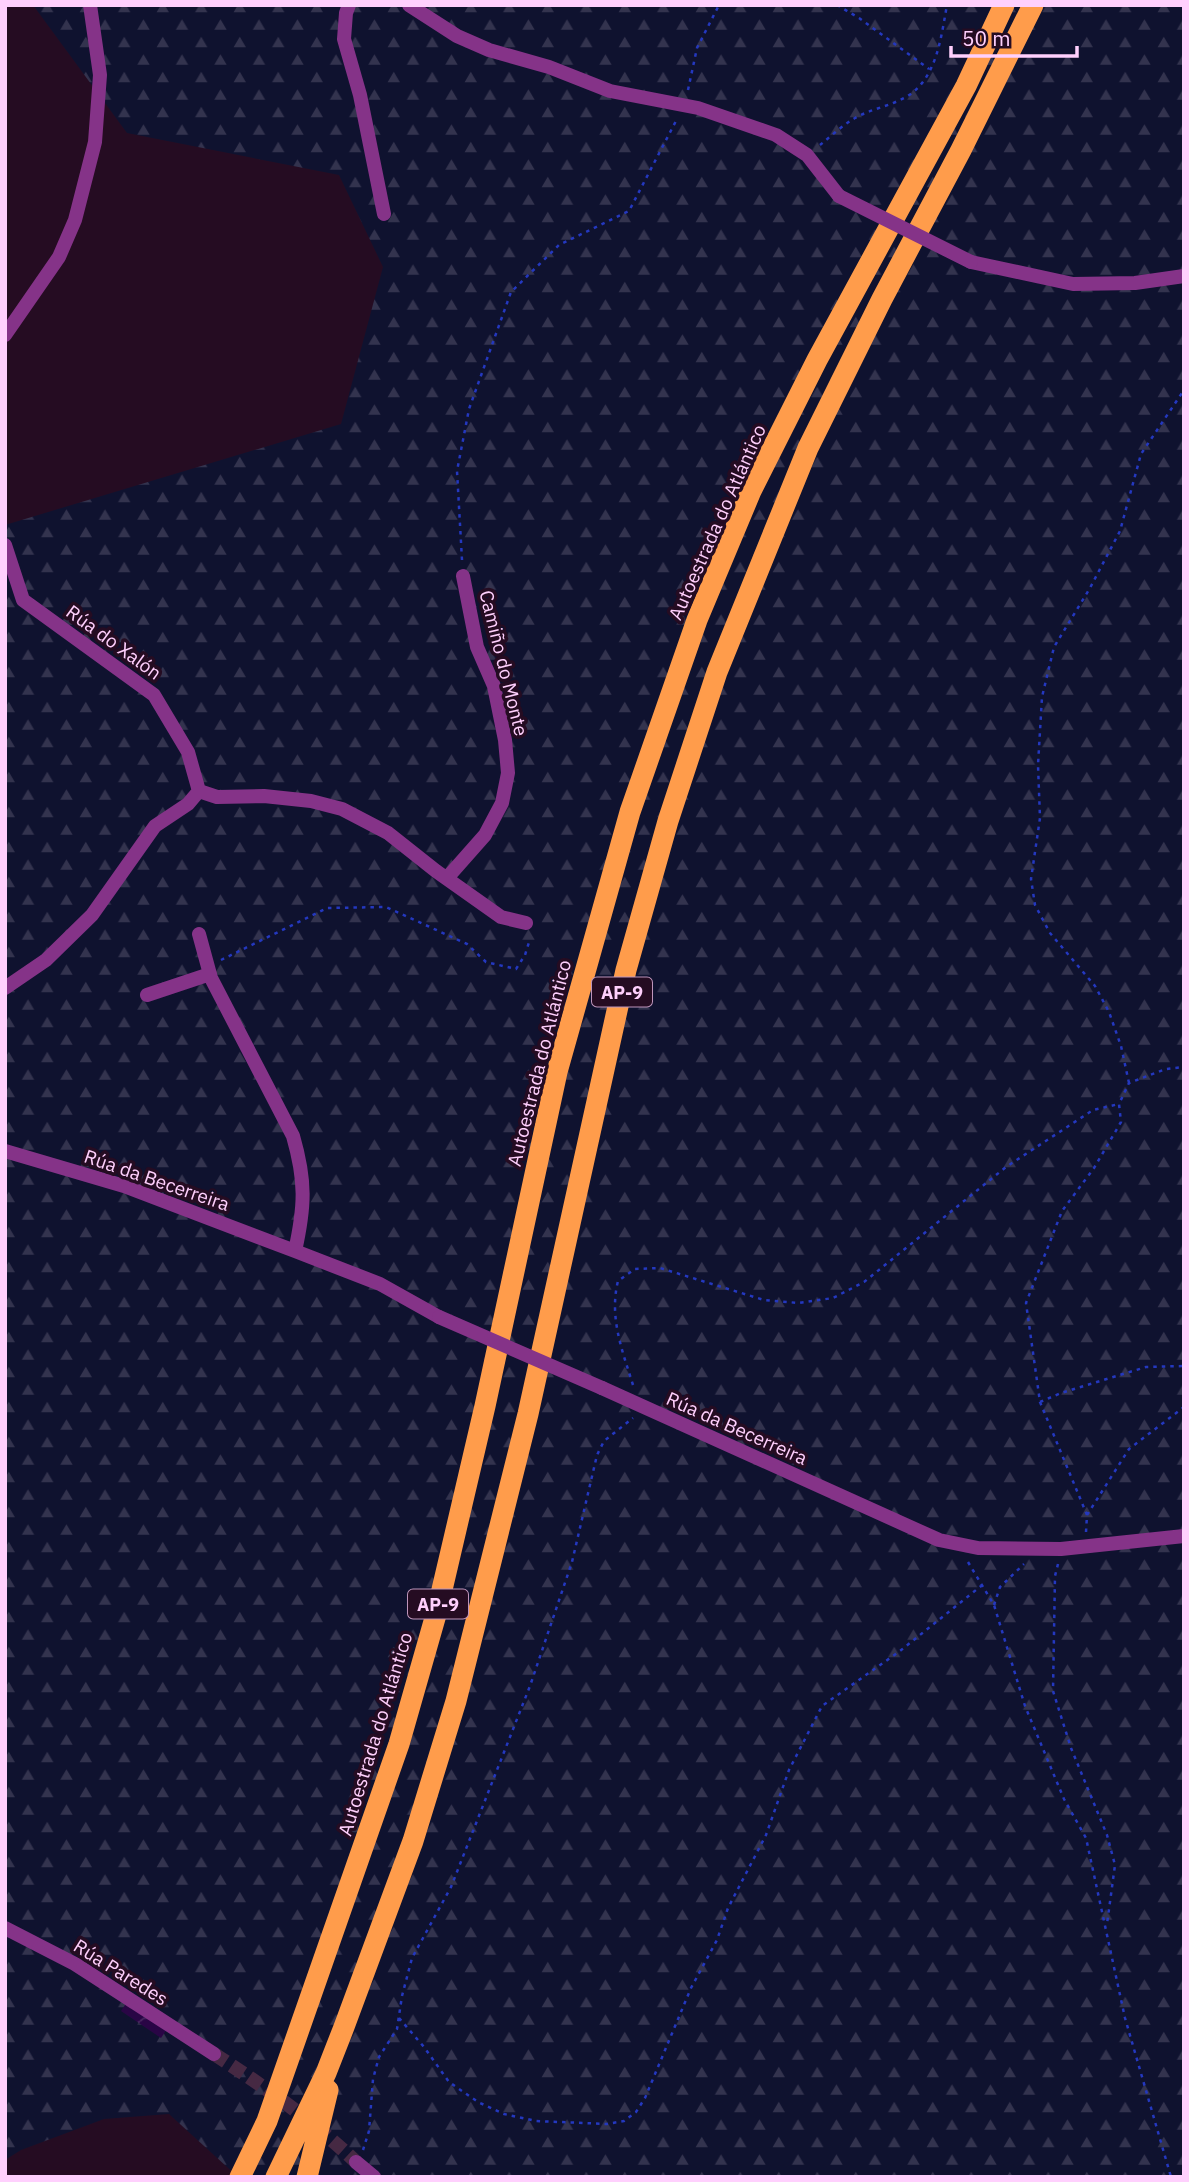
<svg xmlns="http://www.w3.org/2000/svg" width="1189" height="2182" viewBox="0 0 1189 2182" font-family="'IBM Plex Sans',sans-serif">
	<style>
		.forest { fill: url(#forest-firs) }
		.water { fill: url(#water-waves) }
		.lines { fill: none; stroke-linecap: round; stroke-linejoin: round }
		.street-tunnel { stroke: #462943; stroke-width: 14; stroke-dasharray: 14 7; stroke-linecap: butt }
		.path { stroke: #2438bf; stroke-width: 2.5; stroke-dasharray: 3.5 5; stroke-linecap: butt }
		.street { stroke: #853388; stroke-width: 14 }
		.highway { stroke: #ff9c4b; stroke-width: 21 }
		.street-bridge { stroke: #853388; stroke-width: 14 }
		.labels { text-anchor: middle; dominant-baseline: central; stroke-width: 7; stroke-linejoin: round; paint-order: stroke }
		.shield { fill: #250c22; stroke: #be95bb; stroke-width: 2 }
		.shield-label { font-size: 18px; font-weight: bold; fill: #ffd0fd }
		.street-label { font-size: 19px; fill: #ffd0fd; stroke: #250c22 }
	</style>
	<defs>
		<pattern id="forest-firs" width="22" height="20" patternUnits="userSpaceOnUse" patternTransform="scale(1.75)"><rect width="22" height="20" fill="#0f122f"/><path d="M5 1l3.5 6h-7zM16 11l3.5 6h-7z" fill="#33334e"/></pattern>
		<pattern id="water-waves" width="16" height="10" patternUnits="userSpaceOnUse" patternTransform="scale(1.75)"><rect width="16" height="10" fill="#290545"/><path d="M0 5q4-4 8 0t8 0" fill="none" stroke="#492861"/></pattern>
	</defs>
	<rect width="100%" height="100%" fill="#250c22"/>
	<path class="forest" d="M33 5H1184V2177H238L169 2114 104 2119 21 2150 5 2160V525L341 424 383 267 339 175 127 133Z"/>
	<path class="water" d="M127 2002 167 2029 161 2038 121 2011Z"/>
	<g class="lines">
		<path class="street-tunnel" d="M214 2054C265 2087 312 2120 356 2162"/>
		<path class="path" d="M837 5 859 18 929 69
			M688 90 697 48 719 5
			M820 145C831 136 843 125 855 118 871 109 890 106 906 97 937 79 941 37 947 5
			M462 560 457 471 469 409 511 292 559 245 629 211 677 119
			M221 960 327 908 386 907 467 944 486 962 516 969 525 955 530 939
			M1129 1083 1121 1046 1109 1012 1095 986 1050 933 1035 905 1031 879 1040 818 1038 765 1042 697 1054 647 1090 588 1120 531 1141 454 1184 390
			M633 1385C622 1350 609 1317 618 1281L635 1269 660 1268 764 1300 799 1303 833 1298 864 1282 1006 1167 1093 1110 1119 1104
			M1040 1402 1061 1393 1146 1367 1184 1366
			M1087 1515 1129 1449 1184 1407
			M1086 1532 1087 1515 1040 1402 1026 1303 1062 1211 1094 1168 1121 1122 1119 1104 1129 1083 1166 1069 1184 1067
			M968 1562 994 1605 1025 1706 1064 1799 1086 1838 1125 2018 1171 2177
			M1058 1564 1055 1576 1053 1691 1071 1748 1107 1835 1115 1865 1107 1924
			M994 1605 1000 1587 1024 1564
			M399 2018 424 2047 449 2082 478 2102 504 2114 536 2121 607 2124 624 2121 636 2112 645 2098 691 1988 717 1940 728 1908 766 1835 789 1770 822 1706 900 1651 981 1586
			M363 2150 369 2131 373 2079 379 2057 397 2029 402 1996 412 1958 451 1887 530 1686 572 1562 597 1455 604 1441 633 1418"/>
		<path class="street" d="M349 5 346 13 344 39 360 95 384 214
			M409 5 457 36 489 50 549 67 610 91 698 108 776 135 807 155 839 196
			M971 262 1073 284 1135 283 1184 276
			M5 335 59 257 75 220 95 142 100 75 90 5
			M5 545 23 600 154 695 188 752 199 791 188 804 155 826 92 915 46 960 5 988
			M199 791 217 797 264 796 311 801 342 809 388 833 436 871 501 917 526 923
			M447 878 485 835 502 803 508 773 505 740 494 686 477 647 463 576
			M199 934 211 978 293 1136C306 1181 305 1206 295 1251
			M147 995 210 974
			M5 1151 124 1186 295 1251 380 1284 439 1317
			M602 1388 939 1540 978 1548 1061 1549 1184 1536
			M5 1928 75 1964 214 2054
			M356 2162 374 2177"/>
		<path class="highway" d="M240 2177 267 2121 399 1744 437 1611 485 1406 557 1072 630 812 697 620 751 491 817 360 966 86 1004 5
			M276 2177 326 2073 344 2027 413 1841 456 1701 528 1414 626 970 668 821 717 672 808 448 882 299 961 150 1033 5
			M307 2177 328 2090"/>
		<path class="street-bridge" d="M839 196 971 262
			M439 1317 602 1388"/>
	</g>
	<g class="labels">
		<g class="shield">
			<rect x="592" y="977.5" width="60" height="29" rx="5"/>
			<rect x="408" y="1589.5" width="60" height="29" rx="5"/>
		</g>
		<g class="shield-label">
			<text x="622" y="992">AP-9</text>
			<text x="438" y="1604">AP-9</text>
		</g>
		<g class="street-label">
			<text transform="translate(717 522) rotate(-66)">Autoestrada do Atlántico</text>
			<text transform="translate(114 642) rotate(36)">Rúa do Xalón</text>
			<text transform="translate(504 663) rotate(76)">Camiño do Monte</text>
			<text transform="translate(539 1063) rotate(-76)">Autoestrada do Atlántico</text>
			<text transform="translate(157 1180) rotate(19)">Rúa da Becerreira</text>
			<text transform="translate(737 1428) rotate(24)">Rúa da Becerreira</text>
			<text transform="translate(375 1734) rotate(-73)">Autoestrada do Atlántico</text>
			<text transform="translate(121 1972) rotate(32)">Rúa Paredes</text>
		</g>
	</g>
	<rect width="1189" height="2182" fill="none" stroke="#ffd0fd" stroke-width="14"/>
	<path d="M951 46v10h126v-10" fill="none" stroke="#ffd0fd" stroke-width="3.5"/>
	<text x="962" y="46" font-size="21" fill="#ffd0fd" stroke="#250c22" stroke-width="5" paint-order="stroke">50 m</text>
</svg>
